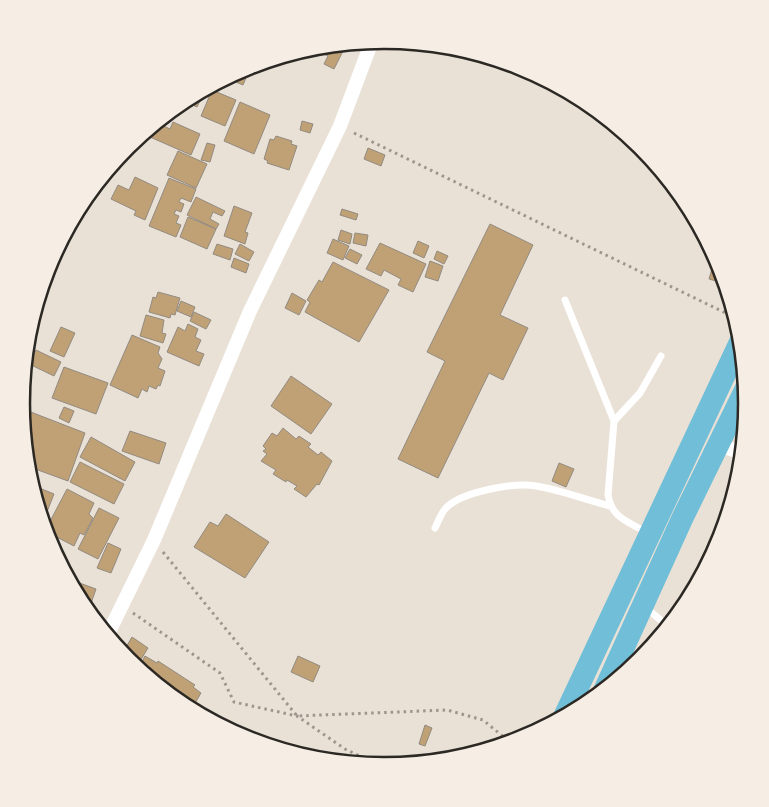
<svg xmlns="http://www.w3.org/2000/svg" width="769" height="807" viewBox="0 0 769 807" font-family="'DM Sans',sans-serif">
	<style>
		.building { fill: #c0a075; stroke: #928b81 }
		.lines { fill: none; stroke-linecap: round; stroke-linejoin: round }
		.path { stroke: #9c968e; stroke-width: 3; stroke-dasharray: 2.5 4; stroke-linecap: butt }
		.service { stroke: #fff; stroke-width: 7 }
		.minor { stroke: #fff; stroke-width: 14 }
		.trunk { stroke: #70bed7; stroke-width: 22 }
		.rim { fill: none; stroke: #2c2925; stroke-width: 2.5 }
	</style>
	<rect width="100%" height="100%" fill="#e9e1d6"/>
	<path class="building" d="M346 45 334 69 324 64 328 56 312 48Z
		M251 66 243 85 226 78 246 68Z
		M205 90 197 107 186 102 184 108 178 106Z
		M212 90 236 100 225 126 201 116Z
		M240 102 270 115 254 154 224 141Z
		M302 121 313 124 310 133 300 130Z
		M173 122 200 134 191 155 150 137 157 123 170 129Z
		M276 136 292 141 291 144 297 146 289 170 267 163 268 161 264 159 270 139 274 140Z
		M207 143 215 145 210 162 201 160Z
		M368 148 385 155 381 166 364 159Z
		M178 151 207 164 196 188 167 175Z
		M135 177 158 188 145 220 134 215 136 211 111 199 118 185 129 190Z
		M169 178 196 189 191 202 181 198 179 202 184 204 181 212 176 210 174 214 179 216 176 223 181 225 176 237 149 226Z
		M196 197 225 211 222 216 213 212 210 219 219 224 216 229 187 215Z
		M234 206 252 213 245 232 248 233 245 244 224 236Z
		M342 209 358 214 356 220 340 215Z
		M188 217 216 229 207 249 180 237Z
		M490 224 533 245 500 315 528 328 503 380 489 373 438 478 398 459 445 361 427 352Z
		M341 230 352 234 350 244 338 240Z
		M355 233 368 235 366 246 353 243Z
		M333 239 349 246 343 260 327 253Z
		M418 241 429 246 424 258 413 253Z
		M380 243 426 264 413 292 398 285 401 279 384 270 381 276 366 269Z
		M217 244 233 249 230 260 213 254Z
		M240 244 254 252 249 261 235 254Z
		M350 249 362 255 357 264 345 258Z
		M437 251 448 256 444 264 434 259Z
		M234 258 249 264 246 273 231 267Z
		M430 261 443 266 438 281 425 277Z
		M333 262 389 290 359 342 305 312 310 302 307 300 319 280 322 282Z
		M714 262 720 264 726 284 709 279Z
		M158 292 180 298 175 315 171 314 170 318 149 312 153 297 156 298Z
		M292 293 306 301 299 315 285 308Z
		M181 301 195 307 191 317 177 311Z
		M194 312 211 320 206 329 190 321Z
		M146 315 164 320 162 333 166 334 163 343 140 336Z
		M188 324 198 329 195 337 201 340 196 351 204 354 199 366 167 352 178 327 185 331Z
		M61 327 75 333 64 357 50 351Z
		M132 335 160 347 158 353 162 359 158 368 165 371 160 386 158 385 156 389 149 386 147 392 142 389 138 398 110 385Z
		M36 350 61 362 54 376 29 364Z
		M64 367 108 383 96 414 52 398Z
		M291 376 332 404 311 434 271 406Z
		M64 407 74 411 69 423 59 418Z
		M23 409 85 433 68 481 27 466Z
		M283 428 296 439 299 436 311 444 308 447 318 455 321 452 332 461 319 485 317 484 306 497 294 489 297 486 287 480 286 482 273 474 276 470 261 461 267 454 263 451 266 449 263 446 272 433 277 436Z
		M130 431 166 443 159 464 122 451Z
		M91 437 135 462 125 481 80 457Z
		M80 462 124 484 114 504 70 482Z
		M559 463 574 469 566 487 552 481Z
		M32 485 54 494 43 522Z
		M67 489 94 503 89 514 93 518 84 535 80 533 74 546 45 531Z
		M99 508 119 518 98 559 78 549Z
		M226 514 269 542 245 578 194 547 210 522 218 526Z
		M108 543 121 549 111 573 97 568Z
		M74 581 96 589 88 612 72 586Z
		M132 637 148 648 137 666 122 654Z
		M145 656 157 663 158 661 195 685 193 687 201 693 191 710 138 669Z
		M298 656 320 666 313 682 291 672Z
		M425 725 432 728 425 746 419 744Z"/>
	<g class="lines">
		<path class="path" d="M354 133 736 318
			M163 552 297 716 447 710 483 720 511 743
			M133 613 220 673 234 702 297 716 345 749 383 767"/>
		<path class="service" d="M565 300 614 421 608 495C612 518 627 521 646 532
			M614 421 640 393 661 356
			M435 528C438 522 441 513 446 508 461 492 514 482 536 486 561 490 586 500 610 506
			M646 608 669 627"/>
		<path class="minor" d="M718 445 743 453
			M107 636 154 540 250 311 340 126 372 41"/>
		<path class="trunk" d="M604 691 682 519 746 388
			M564 717 741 340"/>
	</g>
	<path d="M0 0H769V807H0ZM30 403a354 354 0 1 1 708 0a354 354 0 1 1-708 0Z" fill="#f6eee4" fill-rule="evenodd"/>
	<path class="rim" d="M30 403a354 354 0 1 1 708 0a354 354 0 1 1-708 0Z"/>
</svg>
